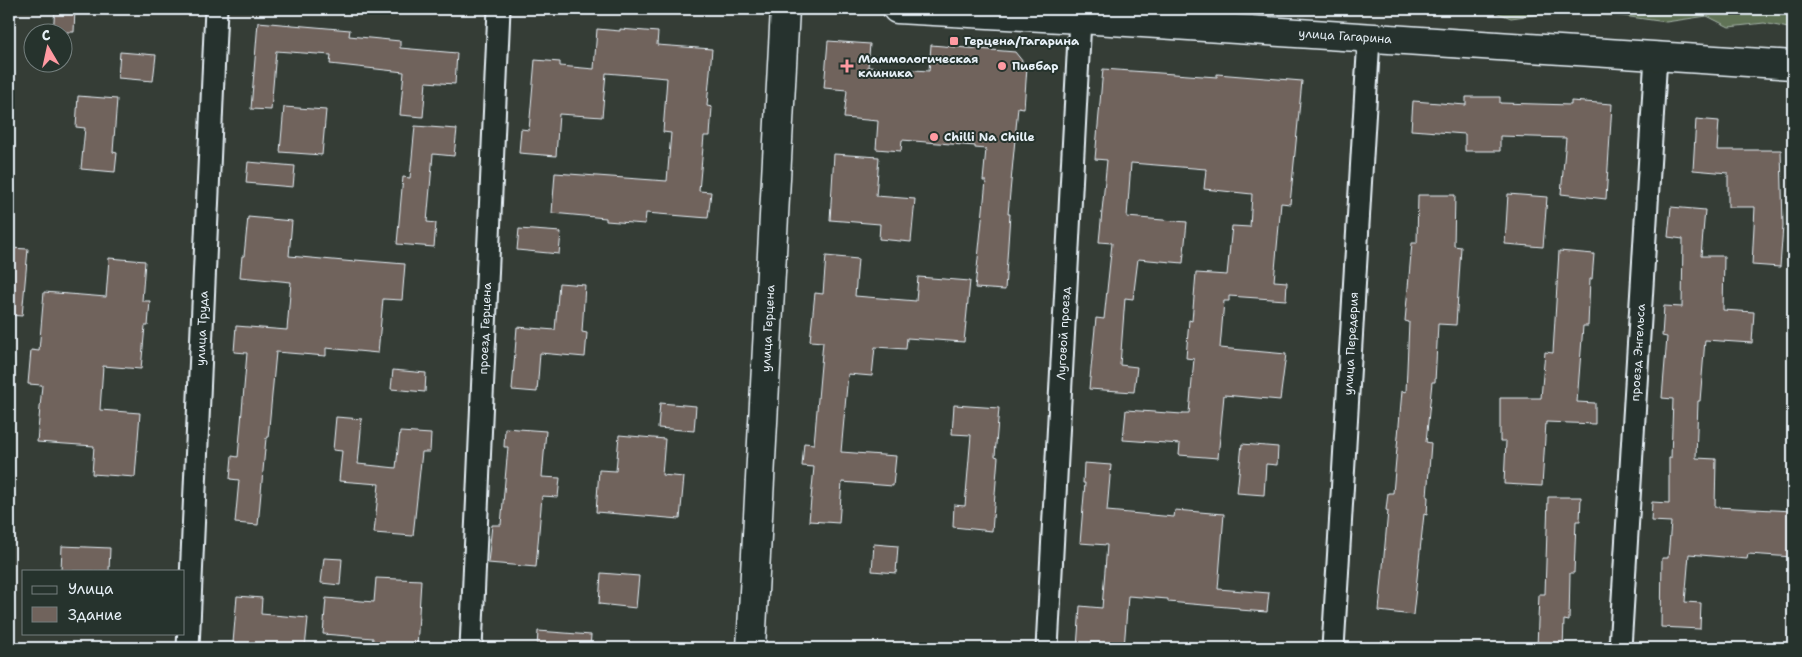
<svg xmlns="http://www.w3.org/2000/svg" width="1802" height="657" viewBox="0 0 1802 657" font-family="'Shantell Sans',sans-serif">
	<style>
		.green { fill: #607356; stroke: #a4b2a7 }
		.building { fill: #70635c; stroke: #e8f1f8 }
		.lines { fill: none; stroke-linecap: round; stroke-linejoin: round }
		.street-casing { stroke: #e8f1f8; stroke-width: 25 }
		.secondary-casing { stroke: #e8f1f8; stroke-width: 31 }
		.street { stroke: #26332d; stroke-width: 21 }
		.secondary { stroke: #26332d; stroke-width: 28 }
		.poi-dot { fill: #ff9aa2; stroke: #26332d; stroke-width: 2 }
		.labels { text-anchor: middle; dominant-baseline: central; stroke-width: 4; stroke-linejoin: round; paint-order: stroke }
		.street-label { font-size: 12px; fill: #e8f1f8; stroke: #26332d }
		.poi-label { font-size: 12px; font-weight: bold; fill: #e8f1f8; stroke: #26332d; text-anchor: start }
	</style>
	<rect width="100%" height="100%" fill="#353d36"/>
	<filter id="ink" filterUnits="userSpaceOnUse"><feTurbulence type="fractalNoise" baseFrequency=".02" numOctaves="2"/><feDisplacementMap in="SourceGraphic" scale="10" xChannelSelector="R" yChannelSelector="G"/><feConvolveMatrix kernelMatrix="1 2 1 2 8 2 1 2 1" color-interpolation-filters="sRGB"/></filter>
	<g filter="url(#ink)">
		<path class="green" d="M1488 9H1793V29L1764 23 1729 27 1707 16 1666 22 1623 16 1555 12 1511 18Z"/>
		<path class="building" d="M55 9H75L74 32H53Z
			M258 22 350 30 349 36 400 41V48L457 53 455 84 426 82 423 117 400 115 404 72 330 64 331 55 276 51 271 110 251 109Z
			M597 29 620 31V29L658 32 657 45 712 49 707 106 712 107 710 136H704L699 191 711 192 708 218 646 213 645 224 606 221V218L552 213 555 173 667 181 671 133 663 132 667 78 606 73 602 117 559 114 556 156 519 153 521 129 529 130 535 60 560 62V66L594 69Z
			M828 41 870 44 868 67 929 71 931 45 1015 52 1027 67 1024 108 1018 107 1008 214H1010L1005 290 975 288 986 181H983L986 149 975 148V146L902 140 901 151 876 149 878 121 844 118 847 90 824 88Z
			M120 52 156 55 153 81 118 78Z
			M1103 69 1217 77V74L1302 81 1290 204 1281 203 1274 281 1287 282 1286 300 1229 296V301H1224L1220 348 1286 354 1280 400 1224 395 1218 458 1179 455 1180 444 1123 440 1126 410 1182 414V413H1189L1194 359 1186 358 1189 320 1192 321 1196 273 1227 275 1232 226 1250 227 1252 194 1204 189 1206 169 1131 163 1127 217 1187 222 1183 263 1138 259 1133 299 1125 298 1120 365 1137 367 1134 392 1089 389 1096 318 1104 319 1112 243 1099 242 1107 160 1095 159Z
			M78 96 117 99 113 152 117 153 115 172 81 169 85 128 76 127Z
			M1466 97H1500V103L1571 105V101L1612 104 1606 199 1561 194 1566 138 1500 136V151H1465V134L1411 130 1413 101 1466 105Z
			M284 107 326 110 322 155 280 152Z
			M1696 119 1719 121 1717 150H1781L1783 226 1780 267 1752 265 1755 207H1728V173L1693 170Z
			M415 126 457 129 454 156 433 154 427 222 436 223 434 247 397 244 403 177 410 178Z
			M834 154 879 157 876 196 915 199 911 242 879 239 880 224 830 220Z
			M248 162 295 166 293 187 246 183Z
			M1508 194 1547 197 1543 247 1505 244Z
			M1418 195H1455L1454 246 1461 247 1456 325 1438 324 1435 382H1432L1426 442 1431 443 1427 497H1428L1427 515 1424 514 1413 615 1379 611 1388 511 1386 510 1388 493H1393L1402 391 1406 392 1409 322 1405 321 1412 243H1417Z
			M1671 207 1705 210 1701 256H1724L1723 310 1754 312 1752 343 1705 340 1700 401H1698L1696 458 1716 459 1715 507 1793 511V557L1748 554 1747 559 1689 554 1685 602 1701 603 1700 629 1661 627 1662 558H1668L1671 522 1651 521 1652 502 1669 503V458H1671L1673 399 1662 398 1667 337 1662 336 1664 306 1682 307 1683 239 1668 237Z
			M248 217 292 221 289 256 355 262V260L405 264 402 300 383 299 378 353 326 348V356L276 352 268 438H266L258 525 235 523 239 480 230 479 232 456 238 457 247 353 234 352 236 326 287 330 291 282 240 277 242 256H244Z
			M519 229 561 232 559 254 517 250Z
			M9 248 28 249 22 316 9 315Z
			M1559 251 1594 254 1592 279H1590L1588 326H1583L1577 402 1595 403V424L1546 422 1542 486 1504 484 1506 441H1500V398H1541L1545 352 1553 353Z
			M826 256 858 259 855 296 916 301 918 277 970 281 964 342 907 338 906 349 875 347 872 376 848 374 841 452 896 456 893 486 842 482 839 523 809 521 814 467 802 466 804 443 814 444 823 342 810 341 815 293 823 294Z
			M109 258 145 261 142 301H150L148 326H145L141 369 103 366 100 410 140 413 135 477 92 474 94 446 37 442 42 385 28 384 31 350 39 351 44 292 106 297Z
			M559 283 585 285 582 332 587 333 585 357 540 353 537 392 512 390 517 327 555 330Z
			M393 370 426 373 425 392 391 389Z
			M660 403 696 406 694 431 658 428Z
			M954 405 999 408 995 456 998 457 992 531 953 527 954 505 965 506 971 435 952 434Z
			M336 417 362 419 358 464 396 468 400 432 431 434 430 452H422L413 536 374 533 379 484 339 481 342 451 333 450Z
			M505 428 546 431 542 477 560 478 558 497 542 496 536 567 488 563 492 525H501L508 447H504Z
			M619 435 665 439 662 475 684 477 680 519 596 512 599 470 616 471Z
			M1242 444 1278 447 1277 465 1266 464 1264 495 1237 493Z
			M1084 463 1111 465 1107 511 1174 517 1175 510 1224 514 1218 589 1269 593 1267 612 1239 610V608L1168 602V599L1128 596 1124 648H1077L1080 606 1102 608 1107 545 1080 543 1085 483H1083Z
			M1548 497H1581L1580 521H1576L1574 573H1570L1569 621 1564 620 1563 648H1537L1539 594H1545Z
			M874 544 898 546 896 573 872 571Z
			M62 546 110 548 109 571H61Z
			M324 558 342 559 340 585 321 583Z
			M601 573 639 576 636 608 599 604Z
			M376 578 421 580 417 648H372L373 638 323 634 326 598 374 602Z
			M237 596 262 598 261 614 308 618 305 648H276V646L233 643Z
			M538 631 591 635 590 648H537Z"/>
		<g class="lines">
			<defs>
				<g id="street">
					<path id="s1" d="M188 648 216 9"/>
					<path id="s2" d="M471 648 499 9"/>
					<path id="s3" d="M1047 648 1080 19"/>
					<path id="s4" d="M1333 648 1369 38"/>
					<path id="s5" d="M1620 648 1656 56"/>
				</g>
				<g id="secondary">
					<path id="s6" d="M897 9 1080 19 1793 65"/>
					<path id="s7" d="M751 648 785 9"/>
				</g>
			</defs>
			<use href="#street" class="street-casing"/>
			<use href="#secondary" class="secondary-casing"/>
			<use href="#street" class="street"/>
			<use href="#secondary" class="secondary"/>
		</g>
	</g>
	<g class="poi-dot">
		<rect x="949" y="36" width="10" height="10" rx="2.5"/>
		<path d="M844.5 58.5h5v5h5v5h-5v5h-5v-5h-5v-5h5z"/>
		<circle cx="1002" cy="66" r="5"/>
		<circle cx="934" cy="137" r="5"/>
	</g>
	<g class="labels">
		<g class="street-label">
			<text stroke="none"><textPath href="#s6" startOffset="449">улица Гагарина</textPath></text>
			<text stroke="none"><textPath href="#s2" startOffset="320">проезд Герцена</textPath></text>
			<text stroke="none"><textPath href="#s7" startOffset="320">улица Герцена</textPath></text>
			<text stroke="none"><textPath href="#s1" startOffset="320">улица Труда</textPath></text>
			<text stroke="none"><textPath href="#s3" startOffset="315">Луговой проезд</textPath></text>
			<text stroke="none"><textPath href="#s4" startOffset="305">улица Передерия</textPath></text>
			<text stroke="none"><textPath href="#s5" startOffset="296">проезд Энгельса</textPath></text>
		</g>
		<g class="poi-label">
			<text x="964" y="41">Герцена/Гагарина</text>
			<text x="858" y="59">Маммологическая<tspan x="858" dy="14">клиника</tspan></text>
			<text x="1012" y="66">Пивбар</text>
			<text x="944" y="137">Chilli Na Chille</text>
		</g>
	</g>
	<rect width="1802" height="657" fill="none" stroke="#26332d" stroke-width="30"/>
	<rect x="15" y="15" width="1772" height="627" fill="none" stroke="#e8f1f8" stroke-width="2" filter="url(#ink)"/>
	<rect x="22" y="570" width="162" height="65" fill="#26332d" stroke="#747f7e"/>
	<rect x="32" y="586" width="25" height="8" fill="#26332d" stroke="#747f7e"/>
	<text x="68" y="594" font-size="15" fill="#e8f1f8">Улица</text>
	<rect x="32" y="607" width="25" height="15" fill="#70635c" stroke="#747f7e"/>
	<text x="68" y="620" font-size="15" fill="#e8f1f8">Здание</text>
	<g transform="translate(48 48) rotate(351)"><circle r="24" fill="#26332d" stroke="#747f7e"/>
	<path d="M0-4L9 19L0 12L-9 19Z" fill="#ff9aa2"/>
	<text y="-8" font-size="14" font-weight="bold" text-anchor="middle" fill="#e8f1f8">С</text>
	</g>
</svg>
